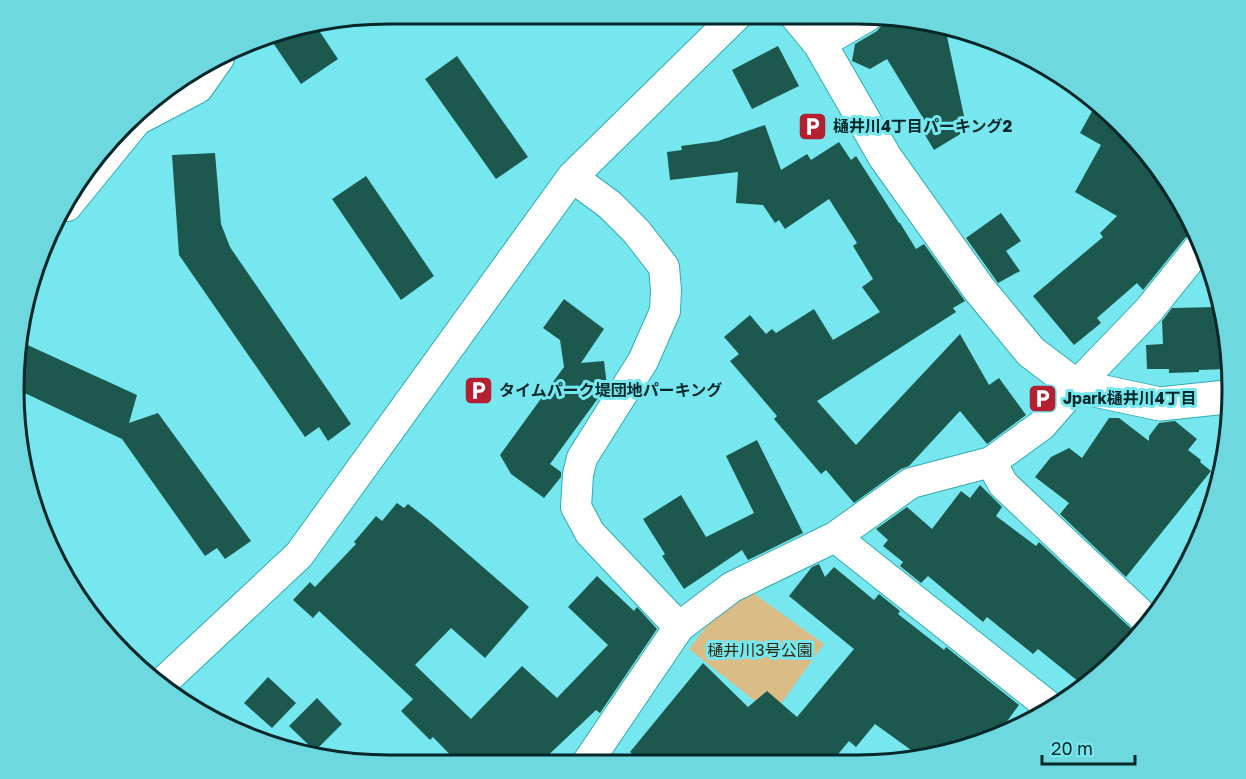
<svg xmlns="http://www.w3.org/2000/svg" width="1246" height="779" viewBox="0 0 1246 779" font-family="'Golos Text','Noto Sans JP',sans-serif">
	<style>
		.green { fill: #dabc87 }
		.building { fill: #1d584f }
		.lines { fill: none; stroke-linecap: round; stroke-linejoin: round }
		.street-casing { stroke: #31aab2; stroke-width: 32 }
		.secondary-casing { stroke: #31aab2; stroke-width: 35 }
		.street { stroke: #fff; stroke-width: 30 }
		.secondary { stroke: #fff; stroke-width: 33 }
		.labels { text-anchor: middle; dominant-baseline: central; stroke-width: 6; stroke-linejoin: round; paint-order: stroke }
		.poi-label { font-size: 16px; font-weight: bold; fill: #012729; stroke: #77e7ef; text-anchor: start }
		.park-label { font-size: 16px; fill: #35270a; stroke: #77e7ef }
		.rim { fill: none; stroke: #012729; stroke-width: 3 }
	</style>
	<rect width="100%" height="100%" fill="#77e7ef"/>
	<path class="green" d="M752 592 824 644 773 715 689 649 715 615Z"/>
	<path class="building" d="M885 17H905L945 27 967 130 934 150 922 130 928 126 887 59 870 69 852 61 855 44 877 31 883 24Z
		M316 26 338 59 301 84 267 34Z
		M778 46 799 86 752 109 732 70Z
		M457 56 528 157 496 179 425 79Z
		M1096 104 1182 202 1193 233 1185 238 1143 290 1137 283 1097 318 1101 323 1074 345 1033 296 1103 237 1100 233 1117 216 1075 192 1101 145 1080 133Z
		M765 125 781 170 807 154 811 160 839 142 851 160 856 156 899 223H900L916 249 924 244 965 301 953 308 956 312 817 401 856 445 960 334 989 385 999 378 1026 415 987 444 960 411 909 466 901 469 854 503 826 470 821 474 774 419 777 416 730 361 739 354 724 337 750 315 766 334 772 329 776 333 814 309 833 340 880 312 862 287 873 279 853 246 857 243 829 199 785 229 779 220 775 223 763 205 736 203 738 172 670 180 667 152 682 150 681 146 718 141Z
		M215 153 221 224 230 247 351 424 328 441 319 427 305 437 179 255 172 155Z
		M366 176 434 276 401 300 332 199Z
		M1001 213 1021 241 1006 251 1020 271 998 283 966 238Z
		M564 299 604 329 581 363 604 361 607 386 550 464 561 472V477L544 498 511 474 500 455 564 367 560 340 543 328Z
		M1218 307 1229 341 1227 369 1199 370V372L1169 373V369H1147L1146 345 1163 344 1162 321 1172 308Z
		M21 342 137 395 129 423 158 413 251 541 225 559 217 548 205 556 122 439 14 388Z
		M1109 418H1119L1149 441V436L1159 423 1175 421 1197 439 1188 450 1201 460 1200 462 1211 471 1126 577 1060 514 1069 503 1035 477 1051 457 1069 448 1082 458Z
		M757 440 803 533 748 560 742 550 684 589 662 556 665 554 643 519 681 495 706 537 754 513 726 456Z
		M980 485 1002 507 996 516 1036 546 1039 542 1139 636 1104 672 1084 686 1038 649 1033 654 987 617 983 622 928 576 921 583 900 566 903 562 883 546 888 540 876 529 907 507 932 529 961 491 970 498Z
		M397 503 404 508 408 504 431 522 529 607 485 658 451 628 415 665 471 719 522 666 557 698 608 645 568 607 597 576 634 611 637 607 657 629 600 713 596 710 540 763H458L433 737 430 740 401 711 413 699 319 611 313 618 293 600 310 582 315 587 356 544 354 542 376 516 382 521Z
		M819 564 825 577 834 567 874 600 879 594 900 611 898 614 944 650 946 647 1019 705 1000 731 997 734 918 755 875 724 856 747 849 741 830 764H644L630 752 703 663 748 707 767 691 797 717 854 649 789 596 812 567Z
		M268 677 296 703 272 728 244 703Z
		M317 698 342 724 315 751 289 726Z"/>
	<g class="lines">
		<defs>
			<path id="street" d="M820 44 868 16
				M572 177 610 205 636 231 664 267 666 290 665 311 643 361 582 458 578 475 576 507 590 533 679 627
				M67 206 137 120 198 88 219 58
				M991 462 1003 484 1150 623
				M835 537 1051 708
				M159 686 299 555 572 177 736 16
				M587 763 679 627 732 587 835 537 911 483 991 462 1042 425 1076 386 1149 310 1198 249"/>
			<path id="secondary" d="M797 16 820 44 885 157 979 289 1031 352 1076 386 1160 404 1226 397"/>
		</defs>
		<use href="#street" class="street-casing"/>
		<use href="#secondary" class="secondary-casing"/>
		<use href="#street" class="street"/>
		<use href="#secondary" class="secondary"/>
	</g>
	<defs>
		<symbol id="parking-square" viewBox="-11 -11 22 22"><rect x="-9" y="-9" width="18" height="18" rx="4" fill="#b22031" stroke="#77e7ef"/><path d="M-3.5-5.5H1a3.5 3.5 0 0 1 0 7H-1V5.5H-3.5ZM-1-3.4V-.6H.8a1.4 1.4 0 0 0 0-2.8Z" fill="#fff"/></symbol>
	</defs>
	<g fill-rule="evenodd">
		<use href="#parking-square" x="796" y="110" width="33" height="33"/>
		<use href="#parking-square" x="462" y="374" width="33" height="33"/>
		<use href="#parking-square" x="1026" y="382" width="33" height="33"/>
	</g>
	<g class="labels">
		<g class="poi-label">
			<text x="833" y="126">樋井川4丁目パーキング2</text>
			<text x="499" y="390">タイムパーク堤団地パーキング</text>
			<text x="1063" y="398">Jpark樋井川4丁目</text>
		</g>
		<g class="park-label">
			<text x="760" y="650">樋井川3号公園</text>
		</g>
	</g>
	<path d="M0 0H1246V779H0ZM389 24H857A365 365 0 0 1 1222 389V390A365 365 0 0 1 857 755H389A365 365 0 0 1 24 390V389A365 365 0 0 1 389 24Z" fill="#6ed8df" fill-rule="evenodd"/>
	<path class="rim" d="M389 24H857A365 365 0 0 1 1222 389V390A365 365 0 0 1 857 755H389A365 365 0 0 1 24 390V389A365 365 0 0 1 389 24Z"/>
	<path d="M1042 755v9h93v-9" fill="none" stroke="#012729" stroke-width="3"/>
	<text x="1051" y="755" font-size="18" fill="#012729" stroke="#77e7ef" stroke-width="4.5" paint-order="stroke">20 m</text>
</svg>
